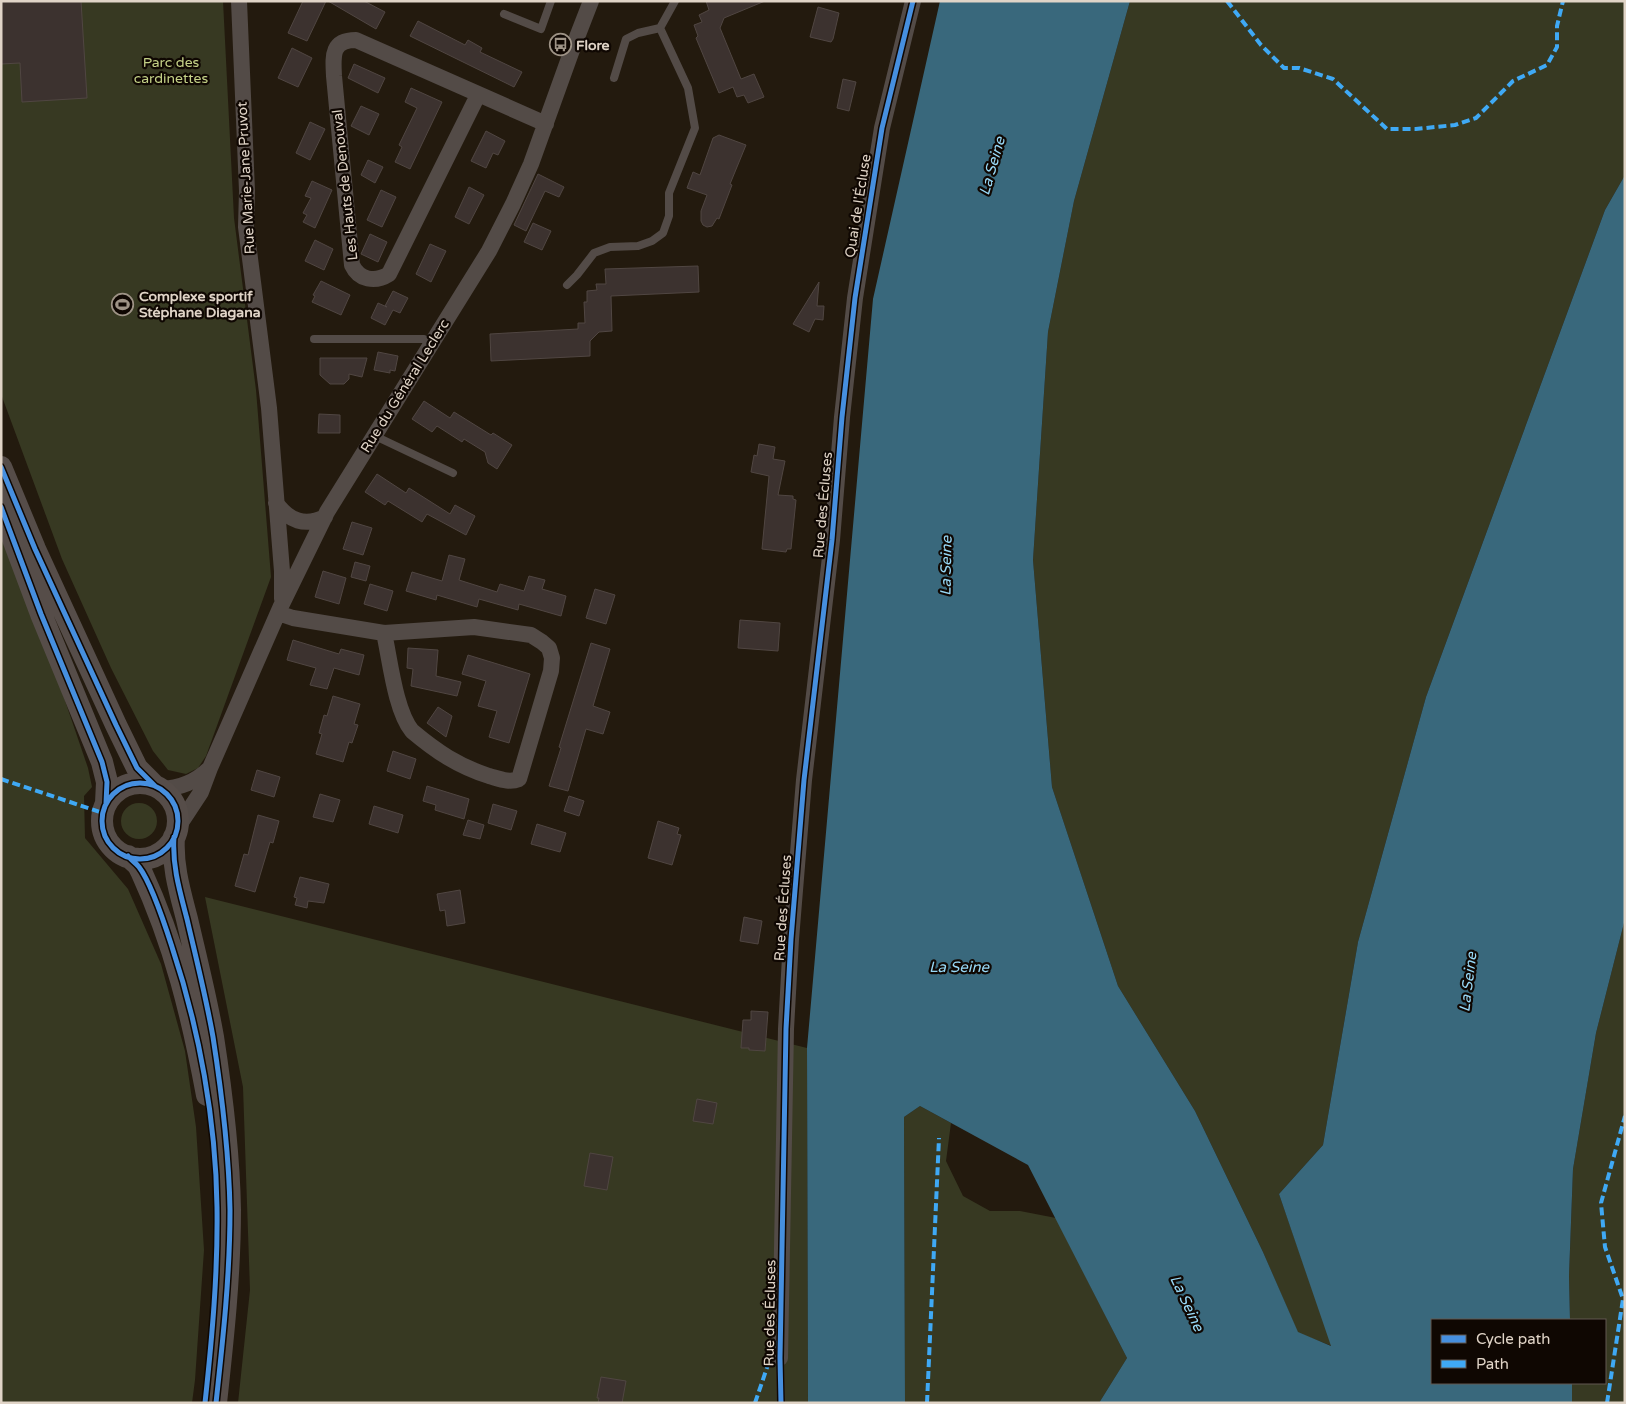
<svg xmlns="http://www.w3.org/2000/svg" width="1626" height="1404" viewBox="0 0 1626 1404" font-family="'Varela Round',sans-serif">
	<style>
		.green { fill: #373922 }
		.water { fill: #39687c }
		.building { fill: #3c322f; stroke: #504642 }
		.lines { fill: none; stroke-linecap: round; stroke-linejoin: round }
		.service { stroke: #534b47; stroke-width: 8 }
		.minor { stroke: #534b47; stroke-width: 16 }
		.secondary { stroke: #564d49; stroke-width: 22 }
		.quiet { stroke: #3fa9f5; stroke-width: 4; stroke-dasharray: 8 4; stroke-linecap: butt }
		.cycleway-casing { stroke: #0f0702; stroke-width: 8 }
		.cycleway { stroke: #468fdf; stroke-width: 5 }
		.labels { text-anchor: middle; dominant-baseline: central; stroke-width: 4.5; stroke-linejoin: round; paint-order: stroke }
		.poi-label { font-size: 14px; font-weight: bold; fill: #e0d4c7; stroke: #0f0702; text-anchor: start }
		.park-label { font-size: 14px; fill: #c4d187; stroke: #0f0702 }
		.street-label { font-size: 14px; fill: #e0d4c7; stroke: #0f0702 }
		.water-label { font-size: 15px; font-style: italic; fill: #98d9f7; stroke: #0f0702 }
	</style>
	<rect width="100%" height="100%" fill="#231a0e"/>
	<path class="green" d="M1 1H223L234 218 256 390 271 577 206 756 198 768 186 774 168 770 153 751 111 668 62 559 1 394Z
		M1130 1H1625V175L1605 210 1426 697 1358 942 1323 1145 1279 1194 1332 1346 1298 1333 1263 1252 1195 1111 1118 986 1052 787 1033 560 1048 332 1074 201Z
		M1 535 60 686 88 768 92 787 84 796 85 838 128 889 161 964 185 1051 196 1127 204 1250 195 1380 192 1403H1Z
		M121 821a18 18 0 1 1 36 0a18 18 0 1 1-36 0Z
		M205 897 807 1048 808 1403H238L250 1290 243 1087Z
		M1625 919V1403H1572V1383H1605V1320H1570L1569 1276 1573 1169 1596 1033Z
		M920 1106 951 1123 946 1161 963 1196 990 1211H1020L1056 1218 1127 1358 1099 1403H905L904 1117Z"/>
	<path class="water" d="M940 1H1130L1074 201 1048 332 1033 560 1052 787 1118 986 1195 1111 1263 1252 1298 1332 1331 1346 1279 1194 1323 1145 1358 942 1426 697 1605 210 1625 175V919L1596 1033 1573 1169 1569 1276 1570 1320H1432V1383H1572V1403H1099L1127 1358 1028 1165 920 1106 904 1117 905 1403H808L807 1048 873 299Z"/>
	<path class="building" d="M1 1H81L87 98 22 102 20 63 1 64Z
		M303 1H326L307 41 288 33Z
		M328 1H364L385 12 376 29Z
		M706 1H765L724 18 720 28 741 79 754 74 764 97 748 103 744 95 737 97 733 87 719 93 696 38 698 36 694 25 702 22 699 15 709 10Z
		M818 7 839 13 833 39 831 42 810 37Z
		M418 21 465 45 468 40 482 48 480 52 522 72 514 87 410 36Z
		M292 48 312 58 298 87 278 78Z
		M354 64 385 78 378 93 348 78Z
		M843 79 856 82 849 111 837 108Z
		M411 88 442 102 410 169 395 162 402 147 399 145 417 108 405 102Z
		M361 106 379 114 369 135 351 126Z
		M310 122 325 129 310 160 296 153Z
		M486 131 505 141 498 155 493 153 486 168 471 161Z
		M719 135 746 145 730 184 732 185 719 219 717 218 712 226 707 227 703 225 701 221V211L707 195 687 188 693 172 700 175 713 138Z
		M368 160 383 167 375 183 361 175Z
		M538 174 564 187 559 197 545 191 526 231 514 225Z
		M312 181 332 190 315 228 303 222 307 215 303 213 311 198 305 196Z
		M469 187 484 195 469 224 455 217Z
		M381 190 396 197 382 227 367 220Z
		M533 223 551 231 542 250 524 242Z
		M370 234 387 242 378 262 361 254Z
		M315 240 333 249 324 270 305 261Z
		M430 244 446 251 431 282 416 274Z
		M698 266 699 292 611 296 612 331 599 332 590 341V356L491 361 490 334 578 329V323H585L584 302H587V291L597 290 596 284H606L605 269Z
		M321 281 350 295 341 315 312 302 315 296 313 295Z
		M819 282 817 306H824L823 320 815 319 809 332 793 324Z
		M393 291 408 298 400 313 393 310 385 325 371 318 378 303 387 307 385 306Z
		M378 352 398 356 395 371 390 370V373L374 370Z
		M320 358H367L362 377 349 374V379L344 384H330L320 375Z
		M424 401 450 418 454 412 491 435 493 433 512 445 497 469 488 463 485 452 464 439 462 442 437 426 432 432 412 419Z
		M319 414 340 415V433H318Z
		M759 444 775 447 773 459 785 461 778 495 793 496V499L796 500 791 549H787L786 552 762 549 769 476 751 472 754 455 757 456Z
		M377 474 406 493 409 488 450 514 455 505 475 516 466 535 427 514 422 522 388 501 385 505 365 492Z
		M352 522 372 528 363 555 343 549Z
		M449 555 465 559 459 580 497 592 500 584 524 591 529 576 545 580 542 589 566 596 561 616 519 604 518 610 479 599 477 607 437 595 436 600 406 591 412 572 442 581Z
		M355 562 370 566 366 581 351 577Z
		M323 571 346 578 339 604 315 597Z
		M370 584 393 591 387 611 364 604Z
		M595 589 615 595 606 624 586 618Z
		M740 620 780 623 778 651 738 648Z
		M293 640 339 654 341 649 364 655 359 675 334 668 327 689 310 685 316 668 287 660Z
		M591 643 610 649 593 706 610 712 603 734 586 729 568 791 549 786 561 748 559 747Z
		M408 648 438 650 436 676 461 682 457 696 411 686 413 669 407 668Z
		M468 655 530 674 509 743 489 737 497 711 478 706 486 681 462 674Z
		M333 696 360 704 354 724 358 725 352 743 349 742 343 762 316 754 322 734 319 733 324 715 327 716Z
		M438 707 452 716 446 737 427 723Z
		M393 751 416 759 410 779 387 771Z
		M257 770 280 777 274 797 251 790Z
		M427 786 469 799 464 819 435 810 436 805 423 801Z
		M320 794 340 800 333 822 313 817Z
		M569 796 584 801 579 816 564 811Z
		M493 804 517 811 511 830 488 823Z
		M374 806 403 815 398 833 369 824Z
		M258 815 279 821 273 843 270 842 255 892 235 886 244 854 248 855Z
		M468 820 484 825 480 839 463 835Z
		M658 821 679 828 677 834 681 835 672 865 648 858Z
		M537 824 566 833 560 852 531 844Z
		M300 877 329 884 324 903 308 901 307 908 295 905 297 898 294 897Z
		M460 890 465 923 447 926 445 910 440 911 437 894Z
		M744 917 762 921 758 944 740 941Z
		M751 1011 768 1012 765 1051 749 1050V1048H741L743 1020H751Z
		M697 1099 717 1103 713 1124 693 1121Z
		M590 1153 613 1157 607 1190 584 1186Z
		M601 1377 626 1381 622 1403H598L599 1398H597Z"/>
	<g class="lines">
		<path class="service" d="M504 14 541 29 551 1
			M614 78 626 39 638 33 660 28 675 1
			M567 285 577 275 594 253 610 247 638 246 652 241 663 233 669 216V193L695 128 688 88 660 28
			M314 339H424L431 344
			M375 436 453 473
			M780 1358 781 1403"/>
		<path class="minor" d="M239 1 247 191 246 227 269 408 282 571V599
			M478 95 389 274C375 283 359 280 352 265L334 76C333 56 331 40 356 40L546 124
			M276 503C289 521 305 527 325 517
			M278 613 293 618 384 633 474 627 531 635 542 642 549 648 552 658 551 671 519 779C509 783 500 779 489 776 458 766 437 752 412 731 395 710 390 659 384 633
			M160 789C181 788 195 782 210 768
			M176 830 201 792 210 768 281 606 327 512 489 251 513 204 531 164 572 50 591 1
			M780 1358 786 1029 791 939 804 780 832 540 842 417 855 298 882 128 913 1"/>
		<path class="secondary" d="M1 467 35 549 116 725 137 768 155 786
			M1 507 41 614 102 762 107 782 106 803
			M102 821a38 38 0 1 1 76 0a38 38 0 1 1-76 0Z
			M174 837C172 866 180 892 187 919 196 958 206 997 213 1037 222 1095 229 1152 230 1210 230 1275 223 1339 216 1403
			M128 856 138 865 141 871C175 945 192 1015 207 1095"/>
		<path class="quiet" d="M1227 1 1261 45 1284 68H1299L1333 79 1387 129H1416L1455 125 1476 118 1513 81 1547 65 1557 47V26L1563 1
			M1 779 103 813
			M755 1403 776 1341
			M927 1403 939 1138
			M1607 1403 1623 1299 1605 1247 1601 1203 1625 1116"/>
		<defs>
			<path id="cycleway" d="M1 467 35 549 116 725 137 768 155 786
				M1 507 41 614 102 762 107 782 106 803
				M102 821a38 38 0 1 1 76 0a38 38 0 1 1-76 0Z
				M174 837C172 866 180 892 187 919 196 958 206 997 213 1037 222 1095 229 1152 230 1210 230 1275 223 1339 216 1403
				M128 856C131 860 136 863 139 867 152 884 165 925 172 947 199 1028 216 1121 217 1207 218 1273 212 1338 205 1403
				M781 1403 780 1358 786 1029 791 939 804 780 832 540 842 417 855 298 882 128 913 1"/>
		</defs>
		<use href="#cycleway" class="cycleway-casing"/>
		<use href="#cycleway" class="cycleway"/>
	</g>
	<defs>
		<symbol id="bus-ring" viewBox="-11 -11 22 22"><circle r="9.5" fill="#0f0702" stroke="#9e9386" stroke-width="1.5"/><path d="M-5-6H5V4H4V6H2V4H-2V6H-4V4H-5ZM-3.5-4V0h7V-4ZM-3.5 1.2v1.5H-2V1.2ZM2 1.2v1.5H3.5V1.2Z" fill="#9e9386"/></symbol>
		<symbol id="stadium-ring" viewBox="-11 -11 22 22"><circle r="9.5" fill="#0f0702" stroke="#9e9386" stroke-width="1.5"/><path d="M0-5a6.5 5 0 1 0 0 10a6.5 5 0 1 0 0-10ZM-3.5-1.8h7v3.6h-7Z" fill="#9e9386"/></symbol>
	</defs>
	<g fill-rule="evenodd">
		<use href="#bus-ring" x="548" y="32" width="25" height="25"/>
		<use href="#stadium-ring" x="110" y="292" width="25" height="25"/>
	</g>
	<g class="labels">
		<g class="poi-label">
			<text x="576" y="45">Flore</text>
			<text x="139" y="296">Complexe sportif<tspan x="139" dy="16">Stéphane Diagana</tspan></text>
		</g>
		<g class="park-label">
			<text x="171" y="62">Parc des<tspan x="171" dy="16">cardinettes</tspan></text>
		</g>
		<g class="street-label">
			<text transform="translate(246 178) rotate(-93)">Rue Marie-Jane Pruvot</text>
			<text transform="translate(345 185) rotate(-96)">Les Hauts de Denouval</text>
			<text transform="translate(858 206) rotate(-81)">Quai de l'Écluse</text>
			<text transform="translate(405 386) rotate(-58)">Rue du Général Leclerc</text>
			<text transform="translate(823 505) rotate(-85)">Rue des Écluses</text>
			<text transform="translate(783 908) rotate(-86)">Rue des Écluses</text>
			<text transform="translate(770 1313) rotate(-89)">Rue des Écluses</text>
		</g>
		<g class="water-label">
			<text transform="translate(992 166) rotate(-74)">La Seine</text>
			<text transform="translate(946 566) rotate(-89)">La Seine</text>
			<text x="959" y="967">La Seine</text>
			<text transform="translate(1468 982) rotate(-83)">La Seine</text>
			<text transform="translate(1187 1303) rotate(65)">La Seine</text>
		</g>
	</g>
	<rect width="1626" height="1404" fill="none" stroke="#e0d4c7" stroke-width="5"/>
	<rect x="1431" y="1319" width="175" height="65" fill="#0f0702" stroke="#635951"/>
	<rect x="1441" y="1335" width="25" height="8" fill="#468fdf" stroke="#635951"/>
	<text x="1476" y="1344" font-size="15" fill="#e0d4c7">Cycle path</text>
	<rect x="1441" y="1360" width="25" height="8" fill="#3fa9f5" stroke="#635951"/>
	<text x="1476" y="1369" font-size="15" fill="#e0d4c7">Path</text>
</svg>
